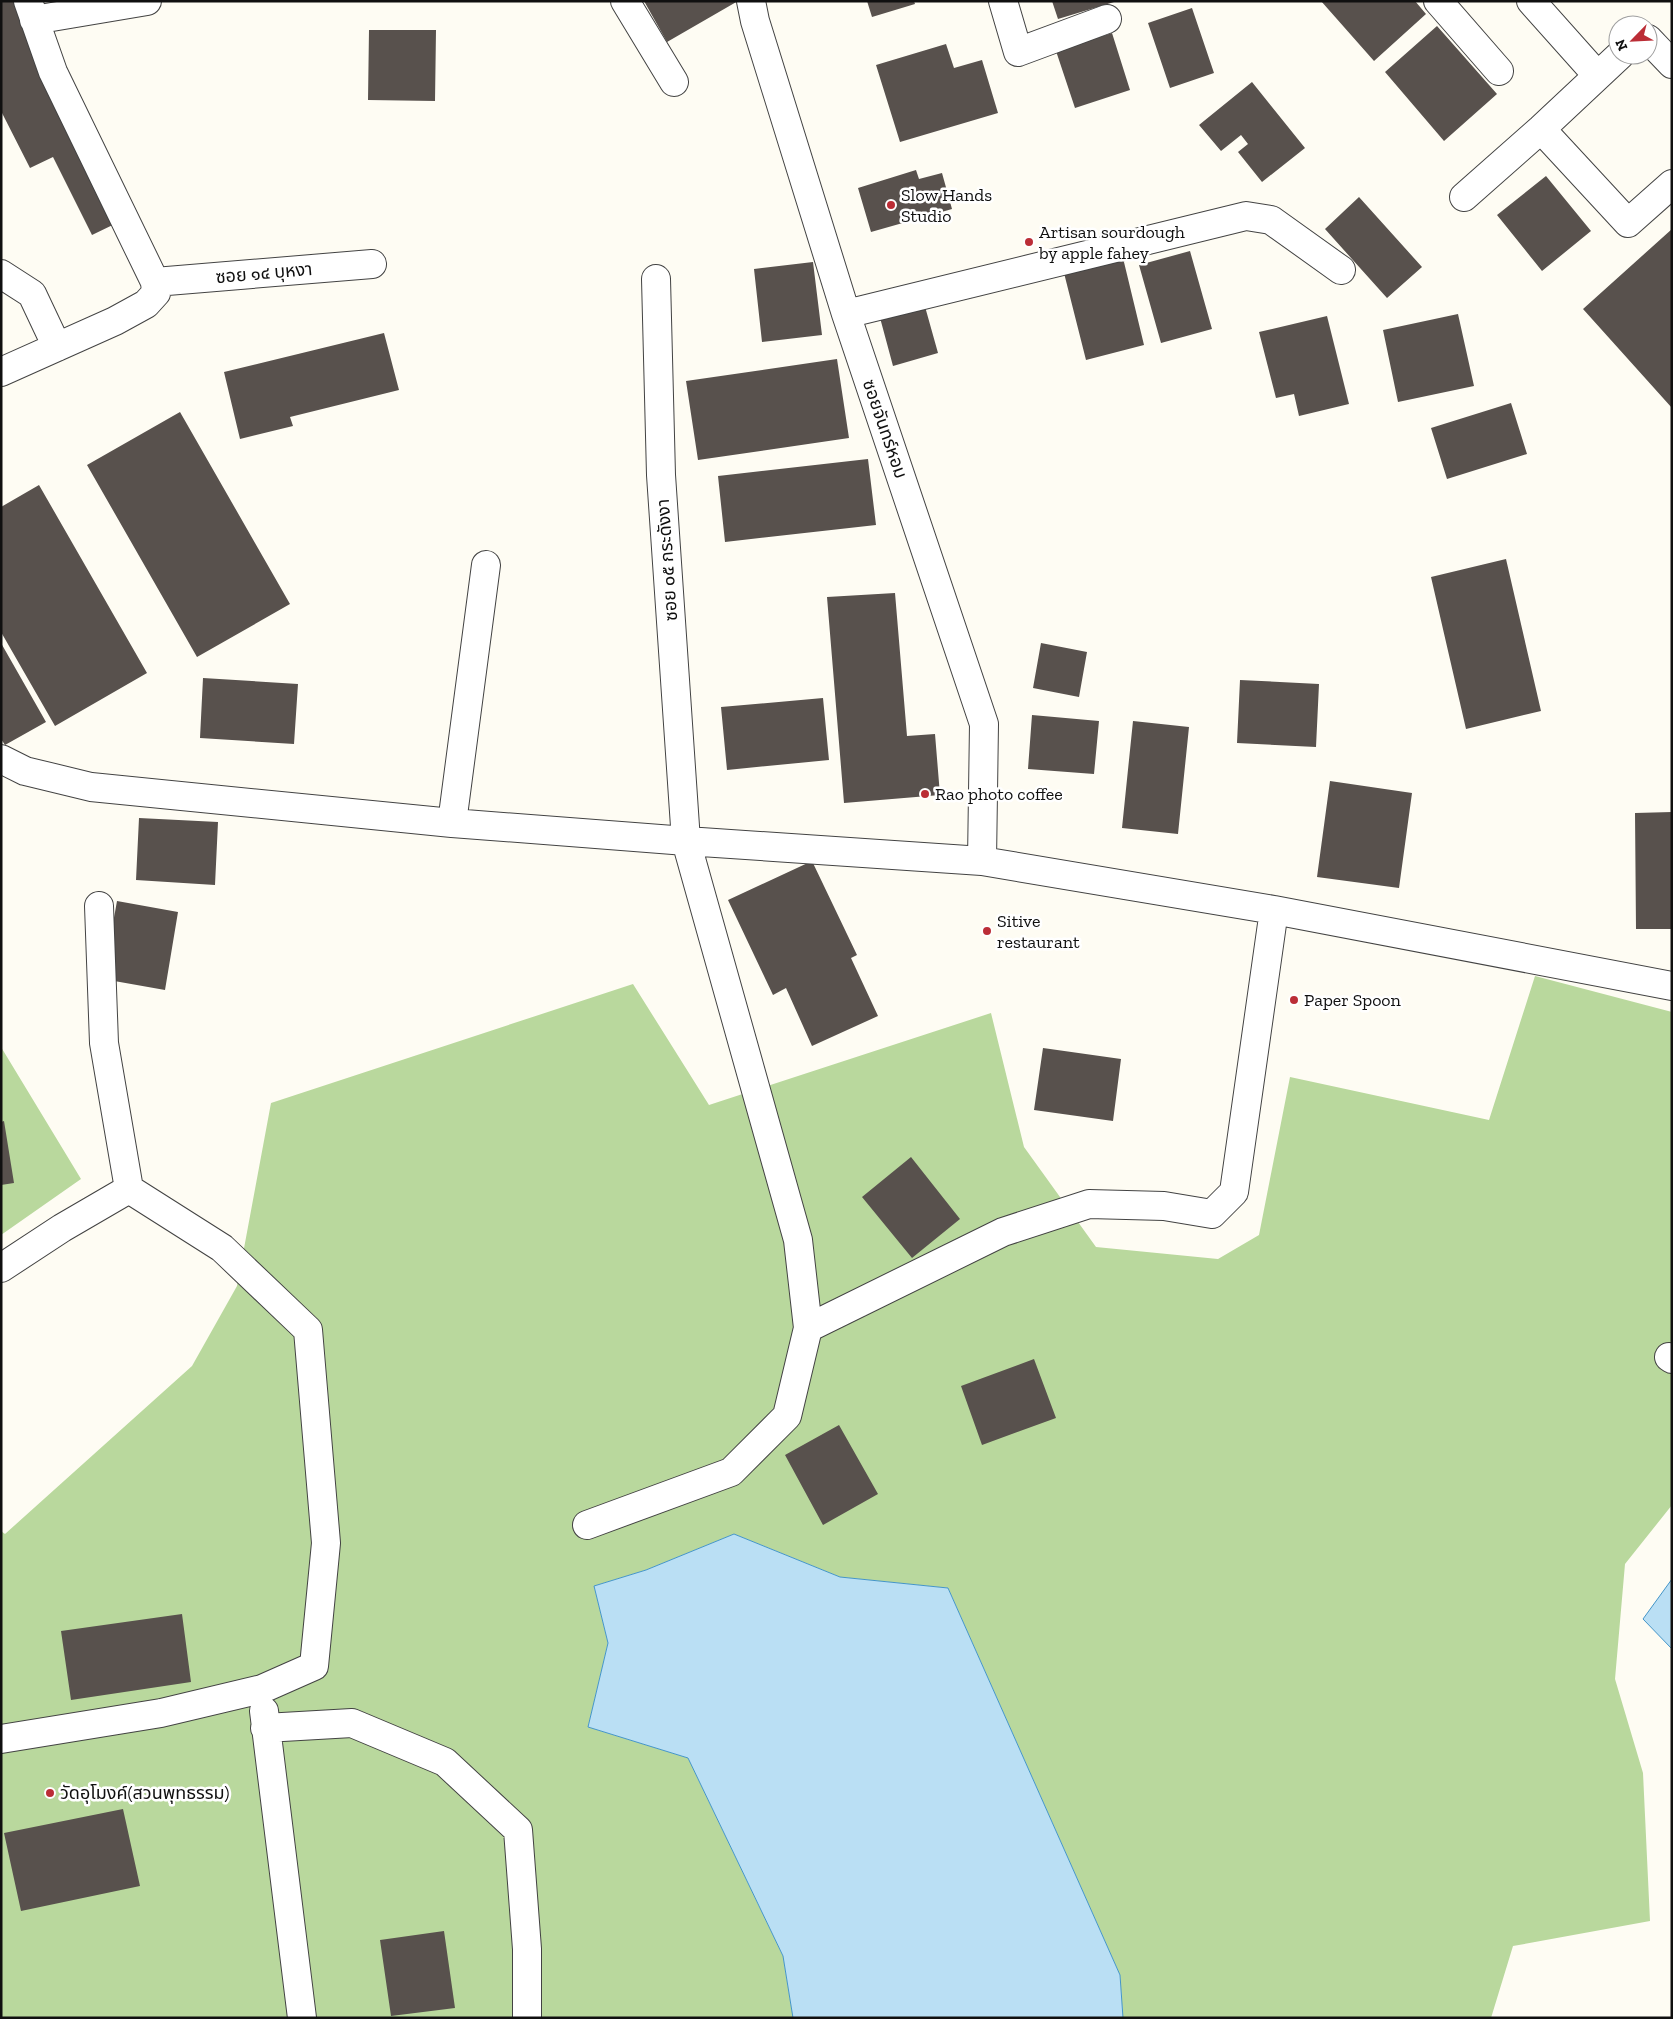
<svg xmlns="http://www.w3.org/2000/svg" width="1673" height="2019" viewBox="0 0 1673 2019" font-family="'Zilla Slab','Noto Sans Thai',serif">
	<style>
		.forest { fill: #b9d89d }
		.water { fill: #badff4; stroke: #4495c8 }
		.building { fill: #58514d }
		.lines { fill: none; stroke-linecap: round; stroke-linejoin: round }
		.minor-casing { stroke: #434343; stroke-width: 30 }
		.minor { stroke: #fff; stroke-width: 28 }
		.poi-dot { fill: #bb2d36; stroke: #fff; stroke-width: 2 }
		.labels { text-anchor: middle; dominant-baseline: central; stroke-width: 5; stroke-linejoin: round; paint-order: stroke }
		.poi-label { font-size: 18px; fill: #101010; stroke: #fff; text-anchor: start }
		.street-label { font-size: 18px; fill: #101010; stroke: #fff }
	</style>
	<rect width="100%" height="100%" fill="#fefcf3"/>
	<path class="forest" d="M1535 976 1672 1012V1505L1625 1564 1615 1679 1643 1773 1650 1921 1513 1946 1491 2018H1123L1120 1975 948 1588 840 1577 734 1534 646 1570 594 1586 608 1643 588 1727 688 1758 783 1956 793 2018H1V1531L5 1534 192 1366 237 1286 271 1103 633 984 709 1105 991 1013 1024 1147 1096 1247 1218 1259 1259 1235 1290 1077 1489 1120Z
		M1 1047 81 1179 1 1235Z"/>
	<path class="water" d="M734 1534 840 1577 948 1588 1120 1975 1123 2018H793L783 1956 688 1758 588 1727 608 1643 594 1586 646 1570Z
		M1672 1579V1649L1643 1619Z"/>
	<path class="building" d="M1 1H14L123 220 92 235 53 157 30 168 1 111Z
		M644 1H738L667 42Z
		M867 1H914L915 4 872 17Z
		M1052 1H1113L1114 2 1058 19Z
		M1321 1H1415L1426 14 1374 61Z
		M1192 8 1214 73 1170 88 1148 23Z
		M1437 26 1497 94 1444 141 1385 72Z
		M369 30H436L435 101 368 100Z
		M1112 33 1130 90 1075 108 1056 51Z
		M946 44 954 68 982 60 998 113 900 142 876 65Z
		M1252 82 1305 148 1262 182 1238 152 1248 144 1241 135 1221 151 1199 125Z
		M916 170 919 179 942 173 952 209 871 232 858 188Z
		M1546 176 1591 231 1542 271 1497 215Z
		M1359 197 1422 267 1387 298 1325 229Z
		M1672 229V408L1583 309Z
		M1190 251 1212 329 1161 343 1139 265Z
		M1123 258 1144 345 1086 360 1064 273Z
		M813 262 822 335 762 342 754 269Z
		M924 303 938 353 893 366 879 314Z
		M1458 314 1474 386 1398 402 1383 330Z
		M1327 316 1349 404 1299 416 1294 394 1276 398 1259 332Z
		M384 333 399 390 290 417 293 426 240 439 224 372Z
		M837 359 849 438 698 460 686 381Z
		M1511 403 1527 454 1447 479 1431 428Z
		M180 412 290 604 197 657 87 465Z
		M868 459 876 525 725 542 718 476Z
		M39 485 147 673 55 726 1 632V507Z
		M1506 559 1541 711 1466 729 1431 577Z
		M895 593 907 736 935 734 940 795 844 803 827 597Z
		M1 643 46 722 5 745 1 739Z
		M1041 643 1087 652 1079 697 1033 688Z
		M203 678 298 684 294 744 200 738Z
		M1240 680 1319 684 1316 747 1237 743Z
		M823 698 829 760 727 770 721 707Z
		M1032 715 1099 721 1094 774 1028 769Z
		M1133 721 1189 727 1178 834 1122 828Z
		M1330 781 1412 793 1399 888 1317 877Z
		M1672 812V929H1636L1635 813Z
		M139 818 218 822 215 885 136 880Z
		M812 861 857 955 851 958 878 1016 812 1046 786 988 773 995 728 900Z
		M117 901 178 912 165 990 103 979Z
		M1043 1048 1121 1059 1113 1121 1034 1110Z
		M4 1121 14 1183 1 1185V1122Z
		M911 1157 960 1219 912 1258 862 1197Z
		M1034 1359 1056 1418 982 1445 961 1386Z
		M839 1425 878 1494 823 1525 785 1455Z
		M182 1614 191 1682 71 1700 61 1631Z
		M123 1809 140 1886 21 1911 4 1833Z
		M444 1931 455 2008 391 2016 380 1940Z"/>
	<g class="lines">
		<defs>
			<path id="minor" d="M625 1 674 82
				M751 1 755 21 846 314 984 724 982 861
				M1003 1 1018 52 1107 19
				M1438 1 1499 71
				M1531 1 1597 75
				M34 20 147 1
				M1648 39 1672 64
				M1541 129 1628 223 1672 184
				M1464 197 1541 129 1620 55
				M1 274 32 294 57 347
				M155 282 372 264
				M846 314 1246 216 1271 220 1341 270
				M1 372 115 321 146 304 156 293 155 282 53 72 28 1
				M1 759 25 771 91 787 452 823 686 841 982 861 1274 910 1672 986
				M452 823 486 565
				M99 906 104 1043 129 1189
				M1 1268 62 1228 129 1189 222 1248 308 1330 326 1543 314 1666 262 1689 161 1713 1 1739
				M808 1328 1003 1232 1089 1204 1164 1206 1212 1214 1234 1192 1274 910
				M1669 1357 1672 1359
				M587 1525 731 1472 787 1416 808 1328 798 1240 686 841 661 475 656 279
				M264 1711 302 2018
				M265 1728 352 1723 445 1762 518 1830 527 1949V2018"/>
		</defs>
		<use href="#minor" class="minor-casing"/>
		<use href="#minor" class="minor"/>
	</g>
	<g class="poi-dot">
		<circle cx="891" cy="205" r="5"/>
		<circle cx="1029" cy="242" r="5"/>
		<circle cx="925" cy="794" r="5"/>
		<circle cx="987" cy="931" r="5"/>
		<circle cx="1294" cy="1000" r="5"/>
		<circle cx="50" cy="1793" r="5"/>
	</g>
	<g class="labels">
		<g class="poi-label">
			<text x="901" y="195">Slow Hands<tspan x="901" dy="21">Studio</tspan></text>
			<text x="1039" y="232">Artisan sourdough<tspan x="1039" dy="21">by apple fahey</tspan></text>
			<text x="935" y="794">Rao photo coffee</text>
			<text x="997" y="921">Sitive<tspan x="997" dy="21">restaurant</tspan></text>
			<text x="1304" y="1000">Paper Spoon</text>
			<text x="60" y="1793">วัดอุโมงค์(สวนพุทธรรม)</text>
		</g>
		<g class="street-label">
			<text transform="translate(264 273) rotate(-5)">ซอย ๑๔ บุหงา</text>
			<text transform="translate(885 429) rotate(71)">ซอยจันทร์หอม</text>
			<text transform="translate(667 560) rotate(-94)">ซอย ๐๕ กระดังงา</text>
		</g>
	</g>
	<rect width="1673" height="2019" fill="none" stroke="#101010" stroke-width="5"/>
	<g transform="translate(1633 40) rotate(246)"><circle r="24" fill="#ffffff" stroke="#9f9f9f"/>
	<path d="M0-4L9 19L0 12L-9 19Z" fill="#bb2d36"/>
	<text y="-8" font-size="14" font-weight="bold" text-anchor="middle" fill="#101010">N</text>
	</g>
</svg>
